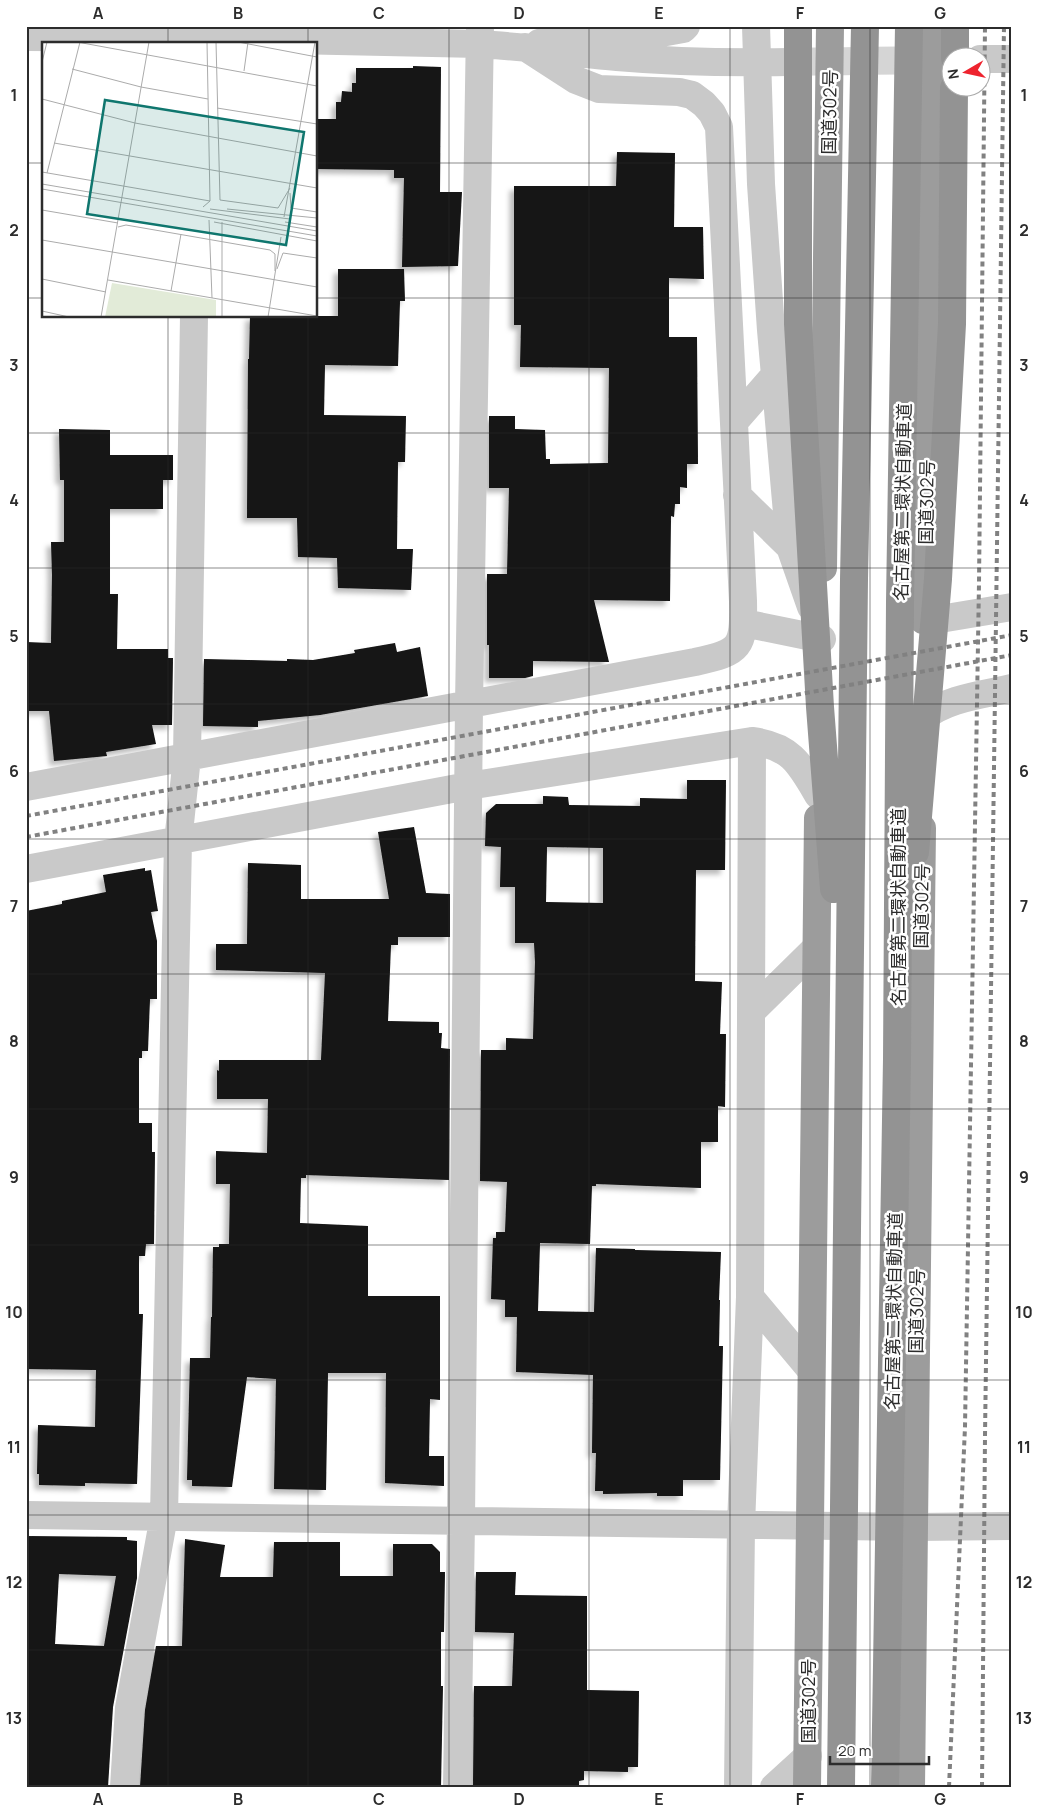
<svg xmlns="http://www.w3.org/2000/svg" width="1038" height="1813" viewBox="0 0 1038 1813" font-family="Manrope,'Noto Sans JP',sans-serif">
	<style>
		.building { fill: #131313; fill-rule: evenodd; filter: url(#shadow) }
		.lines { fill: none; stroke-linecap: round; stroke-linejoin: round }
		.minor-tunnel { stroke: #d5d5d5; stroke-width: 28; stroke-dasharray: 28 14; stroke-linecap: butt }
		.minor { stroke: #c9c9c9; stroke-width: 28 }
		.trunk { stroke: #9c9c9c; stroke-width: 28 }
		.motorway { stroke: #939393; stroke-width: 28 }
		.rail { stroke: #818181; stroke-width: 4; stroke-dasharray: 5 4; stroke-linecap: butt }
		.grid { fill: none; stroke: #2c2c2c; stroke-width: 1; stroke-opacity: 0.55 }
		.labels { text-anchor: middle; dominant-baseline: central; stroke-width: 5; stroke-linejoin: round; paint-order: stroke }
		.street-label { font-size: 18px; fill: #2c2c2c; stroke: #fff }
		.inset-road { fill: none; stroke: #ababab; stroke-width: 1 }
		.view { fill: #0f766e; fill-opacity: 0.15; stroke: #0f766e; stroke-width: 2.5 }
		.inset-edge { fill: none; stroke: #2c2c2c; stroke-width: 2.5 }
		.neatline { fill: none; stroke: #2c2c2c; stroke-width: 2 }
		.grid-label { font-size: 16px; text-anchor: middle; font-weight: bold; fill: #2c2c2c }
	</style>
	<defs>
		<filter id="shadow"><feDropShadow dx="-4.5" dy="4.5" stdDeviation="2.5" flood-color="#0004"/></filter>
	</defs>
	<rect width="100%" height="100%" fill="#fff"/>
	<path class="building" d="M413 66 441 67 440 192H462L458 266 402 267 404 178H394V170L316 169V119H336V102H341L342 91 352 92V83H356V68H413Z
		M617 152 675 153 674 227H703L704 279 669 278V337H697L698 464H687V488L680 487V504H675L674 517 671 516 670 601 594 600 609 662 533 661V676L525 678H489V645H487V574H507L509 488H489V416H515V429L545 430 546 459H550V464L608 463 609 368 520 367 521 325H514V186H616Z
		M338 269H404L405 301H400L398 366 325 365 324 415 406 416 405 462H398L397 549H413L411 590 338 588 337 558 298 557 297 518H247L248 359H249L250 316H338Z
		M59 429 110 430V455H173V480H163V509H110V594H118L117 649H168V658H173L172 725H152L156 744 106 752 107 756 54 761 49 711H26V642L51 643 52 575 51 542H64V480H60Z
		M395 643 397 652 420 647 428 696 320 715 258 721V727L203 726 204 659 287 661V659L313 660 355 653 354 650Z
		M687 780H726L725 870H696L695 981 722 982 720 1034H726L725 1107 718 1106V1142H701V1188L596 1184V1186H592L590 1244 540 1243 538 1311 594 1312 596 1248 635 1249V1250L721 1252 719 1300H720L719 1346H723L720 1480H683V1496H657V1493L603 1494V1491H595L596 1453H592L593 1375 516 1372 517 1317H505V1300L491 1299 493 1238H496V1232H505L507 1182 480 1181 481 1050H506V1038L533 1039 535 962 534 943H515V887H500L501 847 485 846 486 813 496 804H543V796L568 797 569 805 640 806V798L687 799ZM547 847 603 848V903L546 902Z
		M414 827 426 893 450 894V937H398V945H391L388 1021 439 1022V1033H442L441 1048 450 1049 449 1180 306 1175V1178H301L300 1223 368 1226V1296H440V1400L430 1399 429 1456H444V1486L385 1483 386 1373H328L326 1490 274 1489 276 1379 247 1377 232 1487 192 1486V1480H187L190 1358H210L211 1317H212L213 1247H219V1244H229L230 1184H216V1151L267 1153 268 1099H217V1070L219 1071V1060H321L325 973 216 970V944H247L248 863 301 865V899H389L378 832Z
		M145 868V871L151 870 158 911 151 912 157 941V999H150L148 1051H142V1058H139V1123H152V1152H155L154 1244H146L145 1256H139V1314H143L137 1484 85 1483V1486L39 1485V1474H37L38 1425 95 1427 96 1370 26 1369V911L62 904V901L106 892 103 875Z
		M26 1536 127 1537V1540L137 1541V1578L113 1707 108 1787H26ZM59 1574 116 1576 104 1646 55 1644Z
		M185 1539 225 1545 220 1577H273L274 1542H340V1576H393V1544H432L440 1552V1572H445L444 1632H441V1686H443L441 1787H140L145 1710 156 1646H182Z
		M476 1572H516L515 1595 587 1596V1690L639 1691 638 1767H628V1772L584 1771V1780L579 1781V1787H473L474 1686H512L514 1633 475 1632Z"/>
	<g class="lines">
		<path class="minor-tunnel" d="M788 62 932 60"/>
		<path class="minor" d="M756 26 761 184 771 330 790 547 811 607
			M26 37 199 38 480 44C526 47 571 53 617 57 674 62 731 63 788 62
			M539 43 575 33 603 30 661 33 683 29 686 26
			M980 59H1012
			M734 422 775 375
			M737 495 790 547
			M923 607 946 618 1012 607
			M744 623 822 639
			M923 718C947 698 982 695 1012 688
			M26 787 695 662C741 652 744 648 743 601L719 127 712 113 704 104 692 95 679 92 599 89 576 80 525 47
			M26 869 468 786 752 741C791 746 800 764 818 795
			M751 1012 816 948
			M750 1297 811 1370
			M26 1515 914 1527 1012 1526
			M124 1787 129 1708 164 1516 178 842 187 757 194 316
			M457 1787 461 1520 469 705 480 26
			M738 1787 741 1525 750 1297 752 741
			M774 1787 808 1756"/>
		<path class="trunk" d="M823 568 830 26
			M923 620 934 26
			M807 1787 818 818
			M911 1787 922 828"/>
		<path class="motorway" d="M798 26V324L820 707 834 889
			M955 58V26
			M915 852 938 579 952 324 954 88
			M841 1787 854 579 865 26
			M885 1787 897 1059 900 602 909 26"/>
		<path class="rail" d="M26 816 1012 635
			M26 837 1012 655
			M949 1787 965 1427 979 583 985 26
			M982 1787 985 1436 1004 26"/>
	</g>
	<path class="grid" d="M168 26V44M308 26V44M449 26V1787M589 26V1787M730 26V1787M870 26V1787M26 163H44M316 163H1012M26 298H44M316 298H1012M168 316V1787M308 316V1787M26 433H1012M26 568H1012M26 704H1012M26 839H1012M26 974H1012M26 1109H1012M26 1245H1012M26 1380H1012M26 1515H1012M26 1650H1012"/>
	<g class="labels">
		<g class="street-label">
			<text transform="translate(829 112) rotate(-89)">国道302号</text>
			<text transform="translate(902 502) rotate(-89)">名古屋第二環状自動車道</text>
			<text transform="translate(926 502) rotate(-89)">国道302号</text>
			<text transform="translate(921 906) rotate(-89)">国道302号</text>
			<text transform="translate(898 907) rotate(-90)">名古屋第二環状自動車道</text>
			<text transform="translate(893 1311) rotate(-89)">名古屋第二環状自動車道</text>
			<text transform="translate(916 1311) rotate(-89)">国道302号</text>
			<text transform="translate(808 1701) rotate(-90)">国道302号</text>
		</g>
	</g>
	<g transform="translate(42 42)">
		<rect width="275" height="275" fill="#fff"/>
		<path d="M70 241 174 258V275H63Z" fill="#e2ebd8"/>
		<path class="inset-road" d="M35 0 275 44M174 0 178 158 236 166 248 146M196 0 275 15M0 20 5 0M30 27 99 45 166 57M202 29 206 0M0 57 93 81 275 114M175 66 275 82M12 101 275 146M0 130 168 159M5 131 38 0M0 142 275 189M0 147 275 194M248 151 249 166 275 170M161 165 168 159 165 0M168 167 248 177M185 167 275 176M0 168 76 181M242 175 273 0M167 178 170 256M172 180 275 199M180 180V275M243 180 275 185M76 185 84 183 228 208 233 212V229M0 198 275 245M235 227 241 211 275 216M0 237 64 250M66 238 275 274M129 249 139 192M0 269 27 275M59 275 107 0M226 275 239 195"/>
		<path class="view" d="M63 58 262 90 244 203 45 172Z"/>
		<rect width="275" height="275" class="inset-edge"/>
	</g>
	<rect width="1038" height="1813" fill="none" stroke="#ffffff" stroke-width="55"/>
	<g transform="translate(966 72) rotate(261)"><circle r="24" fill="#ffffff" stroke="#ababab"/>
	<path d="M0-4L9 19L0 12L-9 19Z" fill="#ee232e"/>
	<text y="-8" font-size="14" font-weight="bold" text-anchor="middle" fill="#2c2c2c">N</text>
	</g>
	<path d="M830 1756v8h99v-8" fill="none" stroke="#2c2c2c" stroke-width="2.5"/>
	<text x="838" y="1756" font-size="15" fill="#2c2c2c" stroke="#ffffff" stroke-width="4" paint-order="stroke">20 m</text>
	<rect x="28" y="28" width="982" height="1758" class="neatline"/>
	<g class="grid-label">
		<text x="98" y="19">A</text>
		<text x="238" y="19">B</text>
		<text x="379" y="19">C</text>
		<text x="519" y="19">D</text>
		<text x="659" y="19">E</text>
		<text x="800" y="19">F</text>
		<text x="940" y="19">G</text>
		<text x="14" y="101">1</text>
		<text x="1024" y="101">1</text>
		<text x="14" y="236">2</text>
		<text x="1024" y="236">2</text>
		<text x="14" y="371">3</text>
		<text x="1024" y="371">3</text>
		<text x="14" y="506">4</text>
		<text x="1024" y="506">4</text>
		<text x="14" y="642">5</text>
		<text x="1024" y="642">5</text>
		<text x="14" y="777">6</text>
		<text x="1024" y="777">6</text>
		<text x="14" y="912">7</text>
		<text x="1024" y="912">7</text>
		<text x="14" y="1047">8</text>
		<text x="1024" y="1047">8</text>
		<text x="14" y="1183">9</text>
		<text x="1024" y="1183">9</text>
		<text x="14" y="1318">10</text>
		<text x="1024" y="1318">10</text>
		<text x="14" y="1453">11</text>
		<text x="1024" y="1453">11</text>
		<text x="14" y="1588">12</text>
		<text x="1024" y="1588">12</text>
		<text x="14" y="1724">13</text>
		<text x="1024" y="1724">13</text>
		<text x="98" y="1805">A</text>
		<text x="238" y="1805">B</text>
		<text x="379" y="1805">C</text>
		<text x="519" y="1805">D</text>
		<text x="659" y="1805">E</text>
		<text x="800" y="1805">F</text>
		<text x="940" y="1805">G</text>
	</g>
</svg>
